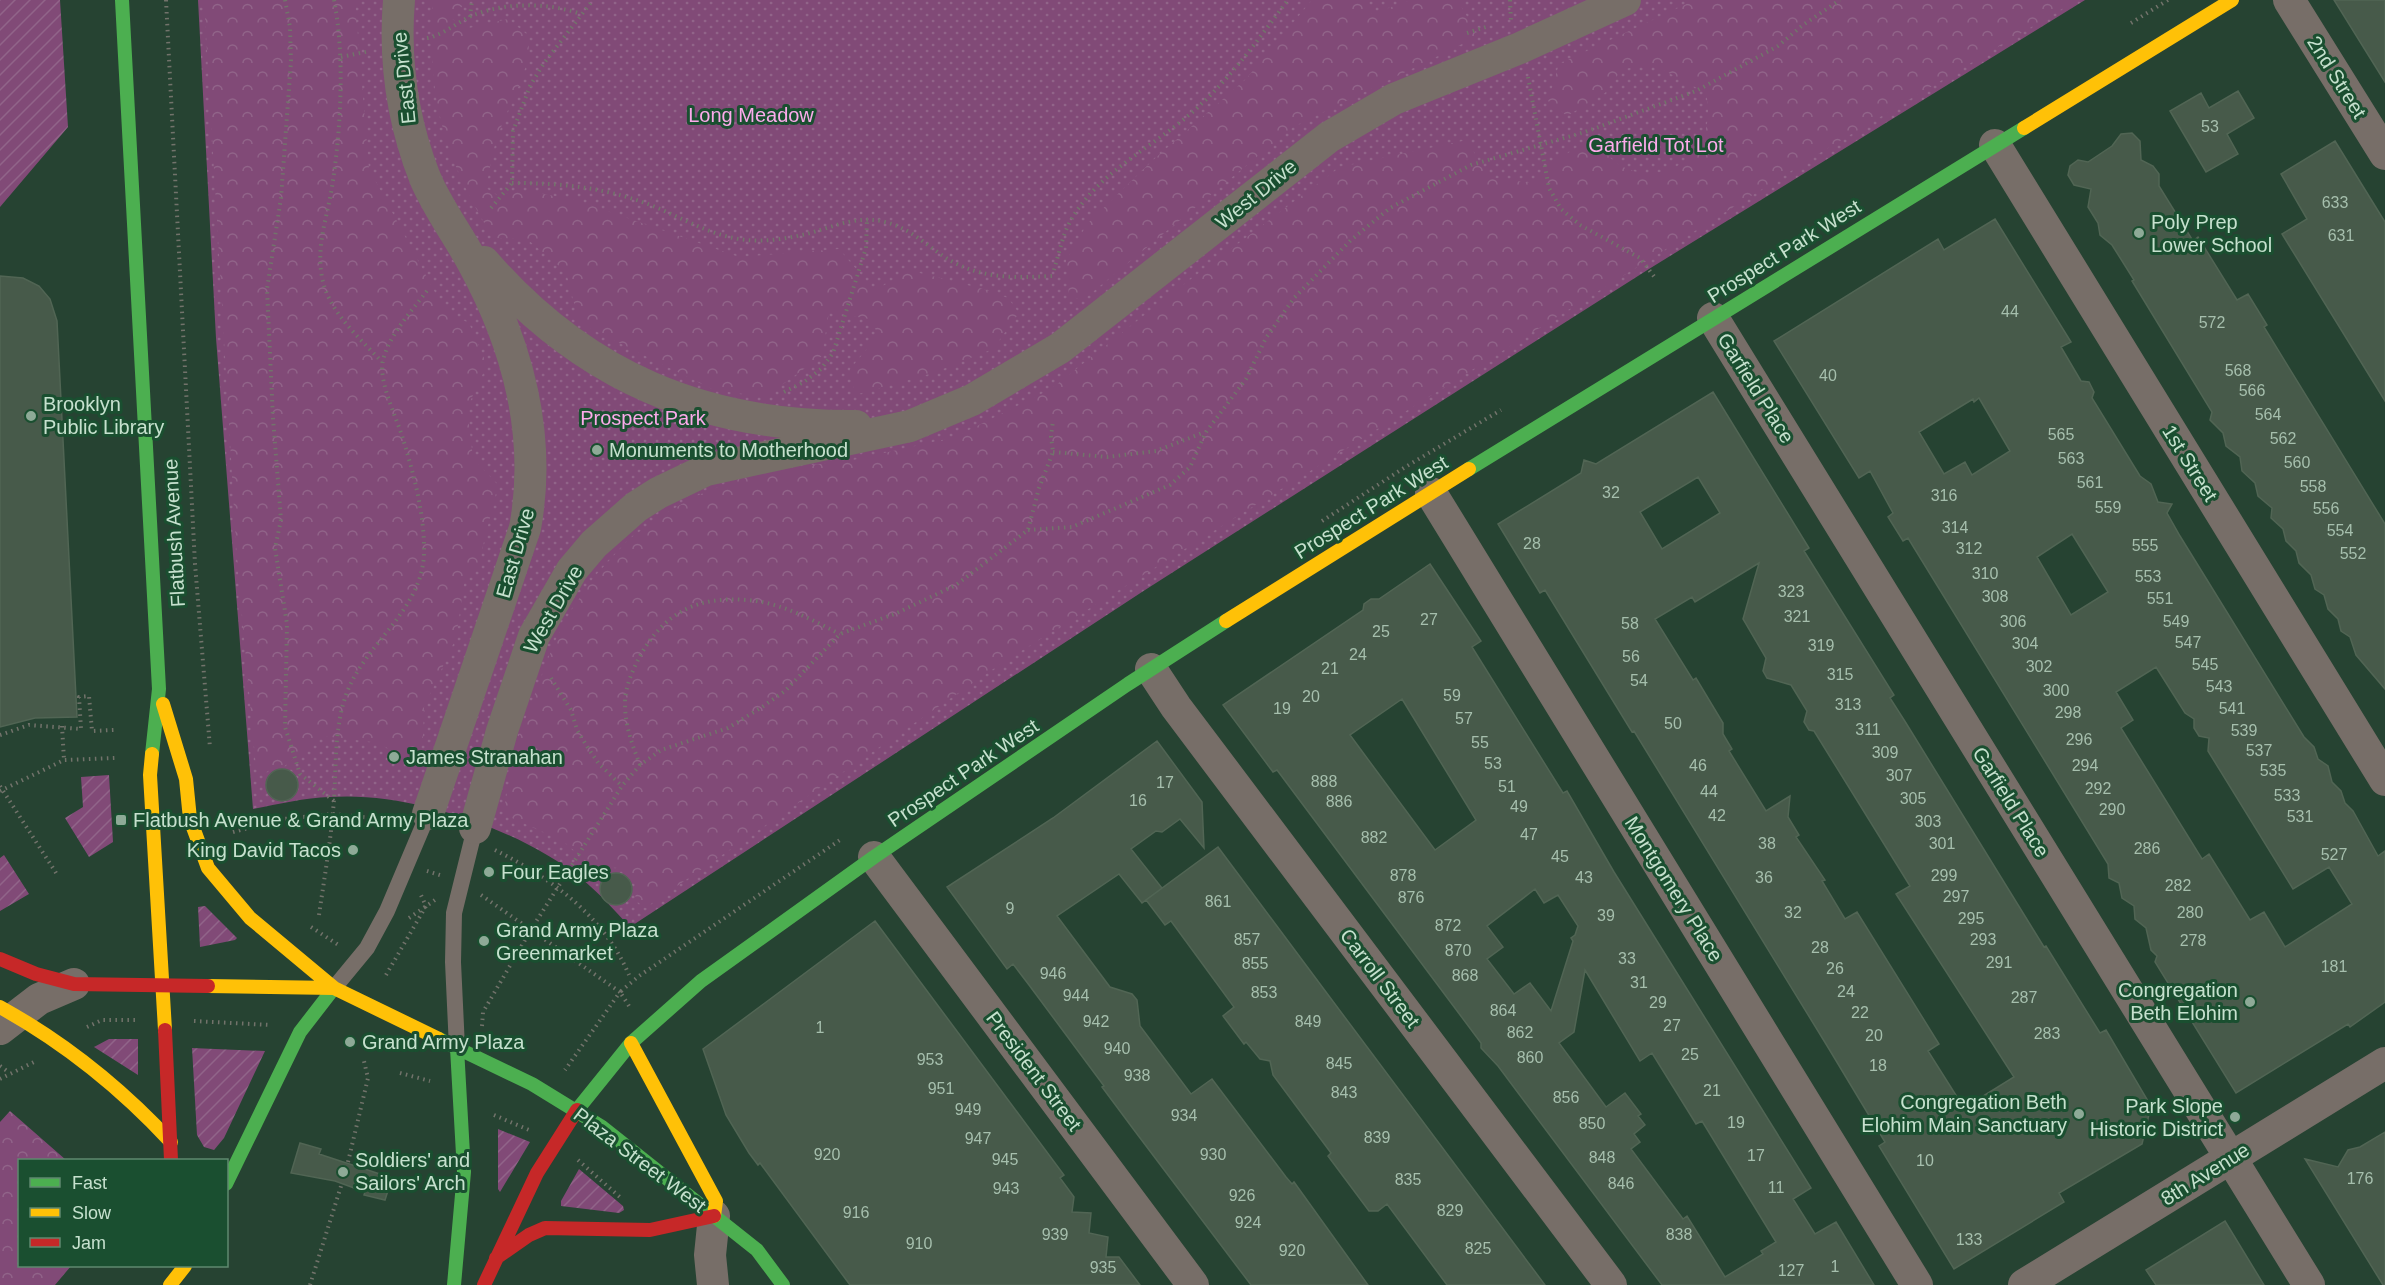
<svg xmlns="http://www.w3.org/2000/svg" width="2385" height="1285" viewBox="0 0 2385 1285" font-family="Helvetica,sans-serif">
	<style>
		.grass { fill: url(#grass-dots) }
		.forest { fill: url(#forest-crowns) }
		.garden { fill: url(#garden-furrows) }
		.building { fill: #475a4a; stroke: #516554; stroke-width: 1.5; fill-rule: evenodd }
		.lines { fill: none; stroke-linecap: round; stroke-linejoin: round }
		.path { stroke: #72736b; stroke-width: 4; stroke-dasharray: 1.5 4.5; stroke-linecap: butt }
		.lane { stroke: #776e68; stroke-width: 16 }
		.street { stroke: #776e68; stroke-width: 32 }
		.fast { stroke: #4caf50; stroke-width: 14 }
		.slow { stroke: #ffc107; stroke-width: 14 }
		.jam { stroke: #c62828; stroke-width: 14 }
		.poi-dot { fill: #8eaa97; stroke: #1a4f30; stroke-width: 2 }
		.labels { text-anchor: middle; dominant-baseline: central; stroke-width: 6; stroke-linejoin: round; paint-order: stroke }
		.number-label { font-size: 16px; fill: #a6bfad }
		.street-label { font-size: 20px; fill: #c6e1ce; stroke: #1a4f30 }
		.park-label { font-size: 20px; fill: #fcabeb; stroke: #1a4f30 }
		.poi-label { font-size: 20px; fill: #c6e1ce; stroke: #1a4f30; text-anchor: start }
	</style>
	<defs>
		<pattern id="grass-dots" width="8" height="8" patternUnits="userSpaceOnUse" patternTransform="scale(1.5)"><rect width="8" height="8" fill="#814a77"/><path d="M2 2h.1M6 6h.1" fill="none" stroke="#916489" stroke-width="1.8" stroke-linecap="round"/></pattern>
		<pattern id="forest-crowns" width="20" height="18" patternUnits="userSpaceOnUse" patternTransform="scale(1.5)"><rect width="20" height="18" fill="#814a77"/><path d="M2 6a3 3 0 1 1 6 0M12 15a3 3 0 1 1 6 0" fill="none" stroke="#916489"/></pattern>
		<pattern id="garden-furrows" width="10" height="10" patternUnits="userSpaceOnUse" patternTransform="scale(1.5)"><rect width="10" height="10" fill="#814a77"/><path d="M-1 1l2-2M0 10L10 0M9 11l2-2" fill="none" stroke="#916489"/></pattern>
	</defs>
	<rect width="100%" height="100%" fill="#264332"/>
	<path class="grass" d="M198 0H2085L1649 269 1145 590 630 927C615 911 599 893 582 879 520 829 409 791 330 797 304 798 278 804 253 809L216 338Z"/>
	<path class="forest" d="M204 0H355L369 169 445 311 469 323 487 365 467 408 473 458 498 485 479 562 464 584 456 638 424 707 423 738 407 762 380 743 323 736 282 768H273L265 773 256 768 237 560Z
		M433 0H464L463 6 448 17 469 28 508 19 529 36C530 76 511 97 499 133 492 150 490 170 486 188L497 195 524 191 573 199 739 257 839 249 875 291 908 270 983 289 1008 298 1019 313 993 349 933 373 855 395 850 369 879 335 869 319 829 312 822 356 765 397 714 390 579 323 566 272 527 239 493 238C443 154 427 99 433 0Z
		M1312 0H1367L1372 14 1411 0H1457L1479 36 1293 127 1083 300 1069 296 1066 261 1087 224 1152 161 1246 79Z
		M1695 0H2077L1828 148 1002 663 645 908 635 900 637 881 622 868 593 867 563 841 503 814 517 741 554 643 572 609 594 577 629 539 666 513 696 496 741 478 778 469 853 460 955 437 1051 389 1171 294 1340 167 1467 140 1488 177 1531 183 1550 164 1594 137C1631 205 1723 170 1706 93L1654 65 1622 69 1605 93 1567 116 1548 101 1559 64Z
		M10 1111 66 1160H20V1266H71L55 1285H0V1122Z"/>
	<path class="garden" d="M0 0H60L68 127 0 207Z
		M109 775 113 842 89 857 65 818 83 807 81 777Z
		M4 855 29 894 0 911V858Z
		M205 906 237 938 235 940 200 947 198 907Z
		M109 1039H138V1075L94 1047Z
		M192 1048 265 1051 224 1138 214 1150 204 1147 197 1135Z
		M498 1129 530 1142 500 1192 498 1189Z
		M579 1169 623 1206 624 1210 619 1213 561 1206V1201Z"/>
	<path class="building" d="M2334 0H2385V82Z
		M2238 91 2254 118 2227 134 2238 154 2206 172 2170 111 2201 93 2209 108Z
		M2132 133 2140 141 2141 160 2153 166 2159 174V186L2193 241 2198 237 2237 300 2248 294 2267 325 2264 327 2385 524V689L2356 655 2350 637 2341 631 2338 619 2328 609 2324 595 2315 589 2311 575 2299 563 2296 551 2286 541 2283 529 2271 518 2272 508 2258 496 2255 483 2242 471 2240 457 2226 446 2223 433 2210 420 2212 412 2132 281 2134 280 2112 245 2100 235 2098 223 2088 207 2091 189 2074 185 2068 175 2070 166 2078 160 2088 162 2112 146 2121 134Z
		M2335 141 2385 222V401L2282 234 2307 219 2281 174Z
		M1995 219 2071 342 2061 347 2081 381 2089 382 2094 392 2092 398 2140 476 2151 484 2158 502 2172 504 2167 513 2180 536 2304 737 2314 747 2318 759 2328 766 2332 782 2341 791 2345 803 2353 811 2378 856 2385 851V1002L2350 1027 2348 1024 2236 1093 2155 962 2157 956 2151 950 2146 928 2135 919 2134 906 2122 898 2119 883 2109 878 2108 864 1908 538 1903 541 1888 517 1893 513 1870 471 1859 478 1774 341 1938 239 1944 250ZM1979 398 2010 451 1972 475 1965 462 1944 474 1919 432 1973 399 1974 402ZM2072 534 2108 592 2071 615 2037 557ZM2156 667 2185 713 2194 719V728L2199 736 2209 738 2208 751 2293 889 2329 867 2352 904 2285 947 2264 912 2250 920 2209 854 2202 859 2121 728 2133 720 2116 692Z
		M0 276 23 278 39 286 50 299 57 321 77 717 35 718 0 727Z
		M1713 392 1809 548 1804 551 1894 695 1890 698 1906 723 2044 947 2046 946 2100 1033 2106 1030 2151 1106 2142 1144 2059 1193 2064 1202 1954 1269 1879 1146 1885 1142 1829 1049 1634 731 1632 732 1545 590 1540 593 1498 524 1581 473 1584 460 1596 464ZM1698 477 1720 513 1662 549 1640 512ZM1759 563 1743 619 1766 658 1763 671 1767 678 1791 685 1807 711 1804 722 1809 730 1814 731 1910 886 1896 894 2014 1077 1964 1108 1928 1051 1939 1044 1857 912 1845 919 1822 881 1825 880 1796 837 1799 835 1788 817 1790 796 1766 811 1729 751 1732 749 1723 734V723L1696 678 1693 680 1655 619 1692 597 1695 602Z
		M1430 564 1481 641 1472 647 1563 793 1567 791 1614 872 1811 1188 1793 1199 1815 1234 1836 1222 1874 1285H1662L1498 1066 1481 1048V1043L1277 770 1273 772 1223 705 1363 610 1364 604 1371 599H1379ZM1402 699 1476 820 1435 850 1350 735ZM1535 889 1544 903 1558 895 1578 926 1575 935 1571 938 1573 941 1551 1011 1530 983 1514 994 1487 959 1503 947 1487 926ZM1585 970 1640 1061 1652 1053 1696 1124 1702 1121 1776 1242 1761 1251 1763 1254 1725 1277 1687 1216 1683 1219 1631 1149 1640 1142 1634 1134 1645 1125 1638 1116 1641 1114 1625 1093 1606 1107 1559 1043 1574 1032Z
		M1157 741 1202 802 1204 848 1180 819 1162 832 1156 831 1131 849 1162 888 1142 903 1119 874 1057 916 1110 987 1132 994 1137 1000 1140 1026 1191 1094 1212 1079 1286 1177 1292 1184 1294 1182 1368 1285H1251L1134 1130 1102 1087 1104 1086 1029 985 1013 964 1007 969 947 887 1053 818Z
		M266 785a16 16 0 1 1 32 0a16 16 0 1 1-32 0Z
		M1218 847 1326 992 1545 1285H1447L1387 1204 1378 1211H1369L1328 1156 1331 1153 1273 1075 1270 1061 1260 1059 1246 1042 1244 1044 1223 1016 1234 1007 1171 921 1165 925 1146 900Z
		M600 889a16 16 0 1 1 32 0a16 16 0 1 1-32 0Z
		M875 921 1064 1175 1060 1178 1074 1197 1072 1212 1091 1213 1089 1233 1108 1237 1106 1257H1119L1140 1285H850L760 1163 758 1165 749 1153 726 1115 703 1049Z
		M2385 1132V1285H2383L2305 1159 2338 1167 2348 1150 2360 1147Z
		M300 1143 321 1149 319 1154 392 1178 385 1200 364 1195 365 1192 335 1181 291 1173Z
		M2225 1221 2264 1285H2156L2146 1270Z"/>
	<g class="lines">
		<path class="path" d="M166 0 195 564 210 748
			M285 0 290 27 291 61 281 198 267 289 273 418 281 520 275 548 287 624 285 727 300 774 334 801
			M334 0C345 56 341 130 332 187 327 218 316 246 322 277 328 312 360 338 382 362
			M1510 0 1511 21
			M470 17 472 0
			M2131 23 2168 0
			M1467 33 1489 26
			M427 38C443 35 455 24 469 17 503 2 546 2 581 14
			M341 57 370 51
			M1528 77 1549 188 1561 209 1580 225 1640 258 1656 279
			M512 183C559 183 601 187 645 203 678 215 711 237 747 240 767 242 791 238 810 233 835 226 859 215 885 222 911 228 929 248 951 261 984 279 1016 278 1052 276
			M491 208 512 183 513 131 530 86 544 63 593 0
			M1054 270C1058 257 1061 243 1066 230 1090 177 1147 151 1189 115 1228 82 1257 41 1288 0
			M784 392 804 382 821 369 833 353 866 248 867 219
			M1053 452 1107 457 1156 451 1205 432
			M1322 521 1407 466 1501 410
			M1028 530 1072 527 1170 485 1190 467 1206 432 1246 379 1266 338 1294 298 1351 240 1390 208 1471 165 1585 132 1696 91 1778 46 1803 25 1840 0
			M551 678 571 710 577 730 588 748 599 764 622 786
			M62 726 64 760
			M0 735 29 725 81 729 79 697 89 696 92 731 114 730
			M640 765C632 744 625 726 625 703 625 687 633 669 640 656 664 613 697 596 746 600 780 602 810 619 840 634
			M0 786 58 876
			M0 791 64 760 115 758
			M233 832 283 819 333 814 401 821
			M495 850C551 878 604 916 629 975
			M427 871 443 876
			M481 895 620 992 565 1070
			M319 915C324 880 330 846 333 811 337 772 333 732 346 695 364 644 422 611 424 554 425 516 414 475 403 439 397 418 378 382 383 360 390 333 413 310 429 288
			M409 918 435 900
			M311 927 340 946
			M386 975 426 906 420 893
			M629 1006 620 992 639 976 840 840
			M194 1021 270 1025
			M482 1026 483 1012 532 928 622 786 640 765 661 750 728 728 762 707 785 691 840 634 897 613 956 585 1028 530 1039 488 1053 452 1051 436 1053 421
			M87 1027 102 1020H135
			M0 1066 7 1071
			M400 1073 430 1081
			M0 1079 34 1062
			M494 1115 529 1130
			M578 1160 622 1199
			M348 1162 368 1078 363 1057
			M310 1285 342 1183"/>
		<path class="lane" d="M334 988 367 948 387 911 428 814
			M457 1048 453 962 454 913 475 828"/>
		<path class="street" d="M399 0C394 61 403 122 425 178 438 209 459 236 474 265 518 346 542 437 525 528L428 814
			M2289 0 2385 154
			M1995 145 2385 780
			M484 262C584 377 704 427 856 426
			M1713 318 2309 1285
			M1431 493 1917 1285
			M1151 669 1176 707 1611 1285
			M475 828 502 731 534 636 572 570 594 544 636 507 658 493 706 470 910 426 972 400 1060 348 1329 137 1394 99 1520 48 1625 0
			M874 857 1193 1285
			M0 1029 39 999 74 984
			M713 1285 710 1255 714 1216
			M2024 1285 2385 1063"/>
		<path class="fast" d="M122 0 159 689 152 754
			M1469 469 2024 128
			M439 1039 457 1048 464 1172 454 1285
			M457 1048 532 1084 602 1127 757 1250 783 1285
			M577 1110 631 1043 701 981 874 857 1128 684 1226 621
			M226 1184 300 1032 334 988"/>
		<path class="slow" d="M2024 128 2232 0
			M1226 621 1469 469
			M163 704 186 779 190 819 208 868 250 918 334 988
			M152 754 150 775 165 1030
			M208 986 334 988 439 1039
			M0 1007C65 1043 121 1088 171 1142
			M631 1043 716 1201 714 1216
			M170 1285 185 1266"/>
		<path class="jam" d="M0 959 36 974 74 984 208 986
			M165 1030 171 1160
			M496 1258 529 1235 545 1228 650 1230 714 1216
			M484 1285 537 1173 577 1110"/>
	</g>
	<g class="poi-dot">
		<circle cx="2139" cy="233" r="6"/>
		<circle cx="31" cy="416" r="6"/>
		<circle cx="597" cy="450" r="6"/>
		<circle cx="394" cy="757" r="6"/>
		<rect x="115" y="814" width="12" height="12" rx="3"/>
		<circle cx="353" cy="850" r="6"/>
		<circle cx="489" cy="872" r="6"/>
		<circle cx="484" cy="941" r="6"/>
		<circle cx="2250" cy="1002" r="6"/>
		<circle cx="350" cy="1042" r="6"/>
		<circle cx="2079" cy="1114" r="6"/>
		<circle cx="2235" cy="1117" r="6"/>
		<circle cx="343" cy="1172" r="6"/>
	</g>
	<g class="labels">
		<g class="number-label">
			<text x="2210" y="126">53</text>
			<text x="2335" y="202">633</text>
			<text x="2341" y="235">631</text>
			<text x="2010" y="311">44</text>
			<text x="2212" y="322">572</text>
			<text x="2238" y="370">568</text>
			<text x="1828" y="375">40</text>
			<text x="2252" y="390">566</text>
			<text x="2268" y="414">564</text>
			<text x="2061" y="434">565</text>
			<text x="2283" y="438">562</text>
			<text x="2071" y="458">563</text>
			<text x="2297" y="462">560</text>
			<text x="2090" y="482">561</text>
			<text x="2313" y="486">558</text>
			<text x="1611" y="492">32</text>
			<text x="1944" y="495">316</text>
			<text x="2108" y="507">559</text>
			<text x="2326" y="508">556</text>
			<text x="1955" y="527">314</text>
			<text x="2340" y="530">554</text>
			<text x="1532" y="543">28</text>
			<text x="2145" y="545">555</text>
			<text x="1969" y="548">312</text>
			<text x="2353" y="553">552</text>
			<text x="1985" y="573">310</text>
			<text x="2148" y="576">553</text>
			<text x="1791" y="591">323</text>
			<text x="1995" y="596">308</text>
			<text x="2160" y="598">551</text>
			<text x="1797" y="616">321</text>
			<text x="1429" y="619">27</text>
			<text x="2013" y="621">306</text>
			<text x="2176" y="621">549</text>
			<text x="1630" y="623">58</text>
			<text x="1381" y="631">25</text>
			<text x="2188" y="642">547</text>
			<text x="2025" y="643">304</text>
			<text x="1821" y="645">319</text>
			<text x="1358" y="654">24</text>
			<text x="1631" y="656">56</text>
			<text x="2205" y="664">545</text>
			<text x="2039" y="666">302</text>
			<text x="1330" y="668">21</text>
			<text x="1840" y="674">315</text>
			<text x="1639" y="680">54</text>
			<text x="2219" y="686">543</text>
			<text x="2056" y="690">300</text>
			<text x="1452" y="695">59</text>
			<text x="1311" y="696">20</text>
			<text x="1848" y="704">313</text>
			<text x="1282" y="708">19</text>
			<text x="2232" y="708">541</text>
			<text x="2068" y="712">298</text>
			<text x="1464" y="718">57</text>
			<text x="1673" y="723">50</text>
			<text x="1868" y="729">311</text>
			<text x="2244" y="730">539</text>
			<text x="2079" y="739">296</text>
			<text x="1480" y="742">55</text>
			<text x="2259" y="750">537</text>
			<text x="1885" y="752">309</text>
			<text x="1493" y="763">53</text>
			<text x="1698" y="765">46</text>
			<text x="2085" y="765">294</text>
			<text x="2273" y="770">535</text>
			<text x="1899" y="775">307</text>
			<text x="1324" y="781">888</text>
			<text x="1165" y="782">17</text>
			<text x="1507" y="786">51</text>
			<text x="2098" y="788">292</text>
			<text x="1709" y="791">44</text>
			<text x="2287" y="795">533</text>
			<text x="1913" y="798">305</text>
			<text x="1138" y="800">16</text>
			<text x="1339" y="801">886</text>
			<text x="1519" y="806">49</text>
			<text x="2112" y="809">290</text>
			<text x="1717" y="815">42</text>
			<text x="2300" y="816">531</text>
			<text x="1928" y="821">303</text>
			<text x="1529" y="834">47</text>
			<text x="1374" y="837">882</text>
			<text x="1767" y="843">38</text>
			<text x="1942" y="843">301</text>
			<text x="2147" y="848">286</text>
			<text x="2334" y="854">527</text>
			<text x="1560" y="856">45</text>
			<text x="1403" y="875">878</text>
			<text x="1944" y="875">299</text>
			<text x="1584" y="877">43</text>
			<text x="1764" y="877">36</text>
			<text x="2178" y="885">282</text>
			<text x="1956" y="896">297</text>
			<text x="1411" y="897">876</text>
			<text x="1218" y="901">861</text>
			<text x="1010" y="908">9</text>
			<text x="1793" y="912">32</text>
			<text x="2190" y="912">280</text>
			<text x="1606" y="915">39</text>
			<text x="1971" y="918">295</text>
			<text x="1448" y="925">872</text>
			<text x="1247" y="939">857</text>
			<text x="1983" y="939">293</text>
			<text x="2193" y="940">278</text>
			<text x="1820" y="947">28</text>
			<text x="1458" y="950">870</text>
			<text x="1627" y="958">33</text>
			<text x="1999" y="962">291</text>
			<text x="1255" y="963">855</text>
			<text x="2334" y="966">181</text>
			<text x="1835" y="968">26</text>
			<text x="1053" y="973">946</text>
			<text x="1465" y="975">868</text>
			<text x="1639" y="982">31</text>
			<text x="1846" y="991">24</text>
			<text x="1264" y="992">853</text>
			<text x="1076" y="995">944</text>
			<text x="2024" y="997">287</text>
			<text x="1658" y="1002">29</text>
			<text x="1503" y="1010">864</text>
			<text x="1860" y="1012">22</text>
			<text x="1096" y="1021">942</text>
			<text x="1308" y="1021">849</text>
			<text x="1672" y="1025">27</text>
			<text x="820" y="1027">1</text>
			<text x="1520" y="1032">862</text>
			<text x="2047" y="1033">283</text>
			<text x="1874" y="1035">20</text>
			<text x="1117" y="1048">940</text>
			<text x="1690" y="1054">25</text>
			<text x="1530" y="1057">860</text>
			<text x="930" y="1059">953</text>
			<text x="1339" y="1063">845</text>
			<text x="1878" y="1065">18</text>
			<text x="1137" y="1075">938</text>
			<text x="941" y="1088">951</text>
			<text x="1712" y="1090">21</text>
			<text x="1344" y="1092">843</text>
			<text x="1566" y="1097">856</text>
			<text x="968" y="1109">949</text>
			<text x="1184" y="1115">934</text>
			<text x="1736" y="1122">19</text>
			<text x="1592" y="1123">850</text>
			<text x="1377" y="1137">839</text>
			<text x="978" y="1138">947</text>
			<text x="827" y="1154">920</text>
			<text x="1213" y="1154">930</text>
			<text x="1756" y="1155">17</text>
			<text x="1602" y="1157">848</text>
			<text x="1005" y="1159">945</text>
			<text x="1925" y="1160">10</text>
			<text x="2360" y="1178">176</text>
			<text x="1408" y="1179">835</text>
			<text x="1621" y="1183">846</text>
			<text x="1776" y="1187">11</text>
			<text x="1006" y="1188">943</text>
			<text x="1242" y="1195">926</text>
			<text x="1450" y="1210">829</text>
			<text x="856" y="1212">916</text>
			<text x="1248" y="1222">924</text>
			<text x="1055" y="1234">939</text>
			<text x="1679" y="1234">838</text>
			<text x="1969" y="1239">133</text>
			<text x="919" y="1243">910</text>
			<text x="1478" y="1248">825</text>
			<text x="1292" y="1250">920</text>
			<text x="1835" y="1266">1</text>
			<text x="1103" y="1267">935</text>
			<text x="1791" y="1270">127</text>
		</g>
		<g class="street-label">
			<text transform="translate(2337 77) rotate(58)">2nd Street</text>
			<text transform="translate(404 78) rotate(-96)">East Drive</text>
			<text transform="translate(1256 194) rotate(-39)">West Drive</text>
			<text transform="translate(1784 251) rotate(-32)">Prospect Park West</text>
			<text transform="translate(1756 388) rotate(58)">Garfield Place</text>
			<text transform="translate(2190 463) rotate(58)">1st Street</text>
			<text transform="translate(1371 507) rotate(-32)">Prospect Park West</text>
			<text transform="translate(174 533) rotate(-93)">Flatbush Avenue</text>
			<text transform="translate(515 553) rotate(-74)">East Drive</text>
			<text transform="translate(553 609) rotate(-60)">West Drive</text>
			<text transform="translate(963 773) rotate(-34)">Prospect Park West</text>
			<text transform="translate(2011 802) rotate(58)">Garfield Place</text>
			<text transform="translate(1674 889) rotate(58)">Montgomery Place</text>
			<text transform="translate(1380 978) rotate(53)">Carroll Street</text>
			<text transform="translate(1034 1071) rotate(53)">President Street</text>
			<text transform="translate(640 1160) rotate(37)">Plaza Street West</text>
			<text transform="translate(2205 1174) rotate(-32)">8th Avenue</text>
		</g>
		<g class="park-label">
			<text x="751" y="115">Long Meadow</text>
			<text x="1656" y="145">Garfield Tot Lot</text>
			<text x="643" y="418">Prospect Park</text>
		</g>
		<g class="poi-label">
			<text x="2151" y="222">Poly Prep<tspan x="2151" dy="23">Lower School</tspan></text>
			<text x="43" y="404">Brooklyn<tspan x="43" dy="23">Public Library</tspan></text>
			<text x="609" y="450">Monuments to Motherhood</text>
			<text x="406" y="757">James Stranahan</text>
			<text x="133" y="820">Flatbush Avenue &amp; Grand Army Plaza</text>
			<text x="341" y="850" text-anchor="end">King David Tacos</text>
			<text x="501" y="872">Four Eagles</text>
			<text x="496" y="930">Grand Army Plaza<tspan x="496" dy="23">Greenmarket</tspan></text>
			<text x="2238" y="990" text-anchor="end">Congregation<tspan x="2238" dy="23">Beth Elohim</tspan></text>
			<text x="362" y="1042">Grand Army Plaza</text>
			<text x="2067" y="1102" text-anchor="end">Congregation Beth<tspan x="2067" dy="23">Elohim Main Sanctuary</tspan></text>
			<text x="2223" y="1106" text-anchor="end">Park Slope<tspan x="2223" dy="23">Historic District</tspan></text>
			<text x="355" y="1160">Soldiers' and<tspan x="355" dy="23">Sailors' Arch</tspan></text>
		</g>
	</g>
	<rect x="18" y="1159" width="210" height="108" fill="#1a4f30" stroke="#5f896f" stroke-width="1.5"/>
	<rect x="30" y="1178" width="30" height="9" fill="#4caf50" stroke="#5f896f" stroke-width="1.5"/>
	<text x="72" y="1189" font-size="18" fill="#c6e1ce">Fast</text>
	<rect x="30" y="1208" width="30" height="9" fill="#ffc107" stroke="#5f896f" stroke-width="1.5"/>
	<text x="72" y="1219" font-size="18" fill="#c6e1ce">Slow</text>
	<rect x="30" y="1238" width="30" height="9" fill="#c62828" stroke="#5f896f" stroke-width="1.5"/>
	<text x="72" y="1249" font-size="18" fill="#c6e1ce">Jam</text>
</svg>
